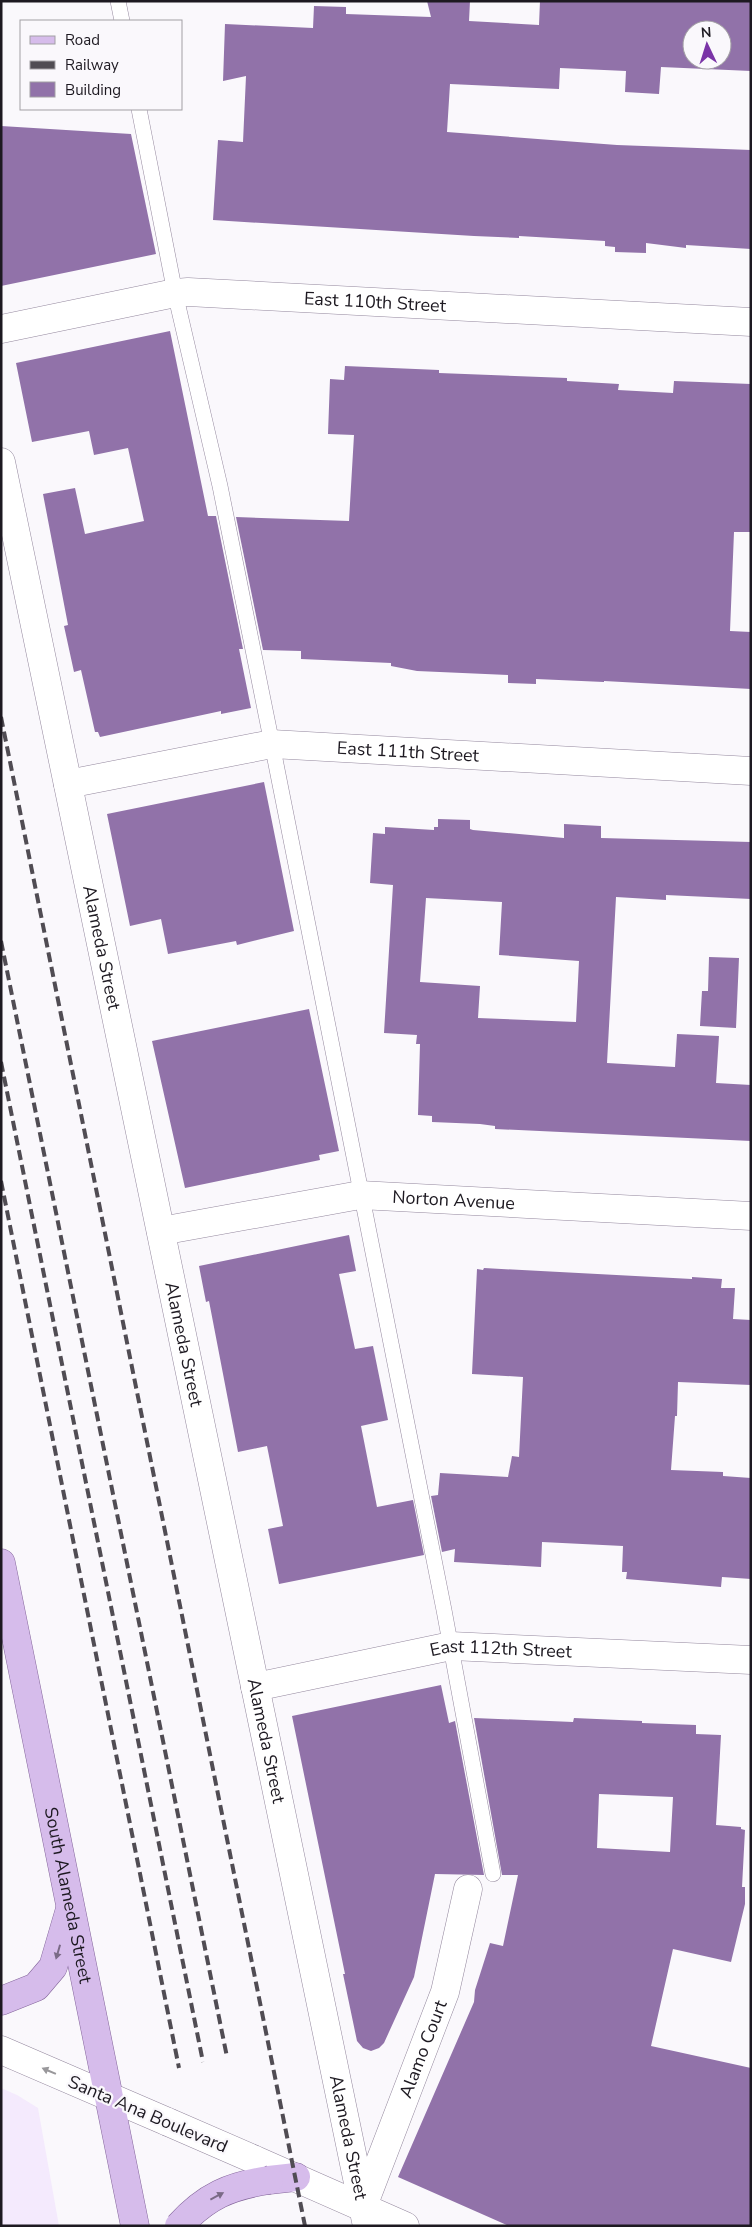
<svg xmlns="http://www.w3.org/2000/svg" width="752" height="2227" viewBox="0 0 752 2227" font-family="'Nunito Sans',sans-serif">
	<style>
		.built { fill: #f4eafd }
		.building { fill: #9172a9; fill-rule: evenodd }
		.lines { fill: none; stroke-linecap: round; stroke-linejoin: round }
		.service-casing { stroke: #94889e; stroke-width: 16 }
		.minor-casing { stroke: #94889e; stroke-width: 29 }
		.tertiary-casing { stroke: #94889e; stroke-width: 29 }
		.primary-casing { stroke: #84669b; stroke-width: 29 }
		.service { stroke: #fff; stroke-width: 15 }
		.minor { stroke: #fff; stroke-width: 28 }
		.tertiary { stroke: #fff; stroke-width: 28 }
		.primary { stroke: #d6bceb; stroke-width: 28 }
		.rail { stroke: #504c53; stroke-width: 4; stroke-dasharray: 10 5; stroke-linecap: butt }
		.tertiary-bridge-casing { stroke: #94889e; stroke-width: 29; stroke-linecap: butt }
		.primary-bridge-casing { stroke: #84669b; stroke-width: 29; stroke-linecap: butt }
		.tertiary-bridge { stroke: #fff; stroke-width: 28 }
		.primary-bridge { stroke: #d6bceb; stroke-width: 28 }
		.oneway { fill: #7a6a86 }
		.oneway2 { fill: #99989b }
		.labels { text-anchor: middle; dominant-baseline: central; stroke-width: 4.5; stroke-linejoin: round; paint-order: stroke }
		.street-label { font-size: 18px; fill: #1d1921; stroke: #faf8fc }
	</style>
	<rect width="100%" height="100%" fill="#faf8fc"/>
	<path class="built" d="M1 2088 17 2095 38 2108 59 2226H1Z"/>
	<path class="building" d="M427 1H470L469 21 539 25 540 1H751V71L661 67 659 94 625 92 626 71 560 68 559 89 450 84 447 132 617 145 751 150V249L686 245V248L646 243V253L615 252V247L605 246V241L519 236V238L474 236 213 220 218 140 243 142 246 76 223 81 225 24 313 28 314 6 346 7V14L431 17ZM692 30H722V60H692Z
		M1 126 131 134 156 254 1 286Z
		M170 331 208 516H216L243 649H239L251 708 221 714V711L100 737 98 732H95L81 670 74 672 64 626 68 625 43 494 75 488 85 534 144 521 128 448 94 455 89 431 32 442 16 363Z
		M345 366 439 370V373L567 378V381L619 384 618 390 673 393 674 381 751 384V532H734L730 631 751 632V689L604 681V682L536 679V684L508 683V675L417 671 391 666V663L301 659V651L263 650 236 517 349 521 354 435 328 434 330 379 344 380Z
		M264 782 294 931 237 945 236 941 168 954 161 919 130 926 107 814Z
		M438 819 470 820V829L473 830 564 838V824L601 826V838L751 842V899L666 895V900L616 897 607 1063 675 1067 677 1034 719 1036 716 1083 751 1085V1141L495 1129V1126L480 1124 432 1122V1116L418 1115 420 1044H416L417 1035 384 1033 393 885 370 883 373 833 385 834V827L434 830V827H438ZM426 898 502 902 499 955 579 961 576 1022 478 1018 480 986 420 982Z
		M709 957 739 958 736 1028 700 1026 702 991H708Z
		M309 1009 339 1151 319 1155 320 1160 185 1188 152 1041Z
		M349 1235 356 1271 339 1274 355 1349 373 1346 388 1420 361 1426 377 1507 413 1500 424 1555 279 1584 268 1529 283 1526 267 1446 238 1452 209 1301 206 1302 199 1266Z
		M484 1268 692 1279V1277L722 1279 721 1288H735L733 1319 751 1320V1385L678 1382 677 1416H675L671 1470 723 1472V1476L751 1478V1579L722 1577 721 1587 626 1579 627 1572H622L623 1546 542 1542 541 1567 454 1562 455 1549 442 1552 431 1496 438 1495 440 1473 508 1477 512 1456 519 1457 523 1377 472 1374 477 1269 483 1270Z
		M441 1685 449 1723 455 1721 484 1875 435 1874 414 1977 384 2043 379 2048 371 2051 363 2048 357 2041 343 1974H345L292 1716Z
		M474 1718 573 1722 574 1718 642 1721V1723L696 1725V1734L721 1735 716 1825 741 1827V1829L745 1830 742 1887H745V1904L731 1962 673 1949 651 2046 751 2068V2226H509L398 2177 474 2002 475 1990 490 1943 503 1946 518 1875H502ZM599 1794 673 1797 670 1852 597 1848Z"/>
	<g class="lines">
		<defs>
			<path id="service" d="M118 1 122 21
				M139 109 175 293 220 486 272 744 444 1610 493 1874"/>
			<g id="minor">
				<path id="s1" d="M1 329 175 293 188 292 751 322"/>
				<path id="s2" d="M68 784 272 744 751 771"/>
				<path id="s3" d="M161 1231 360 1195 751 1216"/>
				<path id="s4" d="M255 1687 451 1646 751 1660"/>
				<path id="s5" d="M363 2206 445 1992 468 1889"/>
			</g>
			<g id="tertiary">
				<path id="s6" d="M1 462 367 2226"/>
				<path d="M1 2050 168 2122"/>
				<path d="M253 2159 405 2226"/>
			</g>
			<g id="primary">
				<path id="s7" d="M1 1563 135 2226"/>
				<path d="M1 2001 36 1987 53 1967 70 1909"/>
				<path d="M269 2180 296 2177"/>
			</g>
		</defs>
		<use href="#service" class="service-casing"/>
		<use href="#minor" class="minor-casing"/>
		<use href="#tertiary" class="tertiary-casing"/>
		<use href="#primary" class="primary-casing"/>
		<use href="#service" class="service"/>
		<use href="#minor" class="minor"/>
		<use href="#tertiary" class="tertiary"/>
		<use href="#primary" class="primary"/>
		<path class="rail" d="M1 717 305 2226
			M1 941 227 2057
			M1 1062 203 2062
			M1 1181 179 2068"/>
		<defs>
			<path id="tertiary-bridge" d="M168 2122 253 2159"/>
			<path id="primary-bridge" d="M179 2226C206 2196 230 2186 269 2180"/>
		</defs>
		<use href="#tertiary-bridge" class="tertiary-bridge-casing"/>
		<use href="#primary-bridge" class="primary-bridge-casing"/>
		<use href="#tertiary-bridge" class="tertiary-bridge"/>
		<use href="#primary-bridge" class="primary-bridge"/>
	</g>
	<defs><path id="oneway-solid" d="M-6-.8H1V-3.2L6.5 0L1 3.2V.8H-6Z" transform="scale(1.25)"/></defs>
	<g class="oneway">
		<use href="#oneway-solid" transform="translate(58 1952) rotate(106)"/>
		<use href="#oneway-solid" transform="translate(217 2196) rotate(-28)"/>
	</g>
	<use class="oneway2" href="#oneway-solid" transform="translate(49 2071) rotate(-157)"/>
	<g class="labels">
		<g class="street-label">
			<text stroke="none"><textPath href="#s1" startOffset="378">East 110th Street</textPath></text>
			<text stroke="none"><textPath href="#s2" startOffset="344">East 111th Street</textPath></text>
			<text stroke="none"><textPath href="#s6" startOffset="496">Alameda Street</textPath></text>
			<text stroke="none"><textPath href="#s3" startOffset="296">Norton Avenue</textPath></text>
			<text stroke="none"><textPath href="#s6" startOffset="901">Alameda Street</textPath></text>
			<text stroke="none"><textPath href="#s4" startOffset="250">East 112th Street</textPath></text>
			<text stroke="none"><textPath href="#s6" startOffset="1306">Alameda Street</textPath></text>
			<text stroke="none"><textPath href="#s7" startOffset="339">South Alameda Street</textPath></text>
			<text stroke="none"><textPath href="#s5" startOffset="168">Alamo Court</textPath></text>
			<text transform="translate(148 2114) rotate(23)">Santa Ana Boulevard</text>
			<text stroke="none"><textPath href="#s6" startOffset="1711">Alameda Street</textPath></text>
		</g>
	</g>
	<rect width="752" height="2227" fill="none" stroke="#1d1921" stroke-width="5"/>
	<rect x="20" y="20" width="162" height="90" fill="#faf8fc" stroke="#a29fa4"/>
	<rect x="30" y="36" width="25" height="8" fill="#d6bceb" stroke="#a29fa4"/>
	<text x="65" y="45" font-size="15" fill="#1d1921">Road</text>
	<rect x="30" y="61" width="25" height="8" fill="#504c53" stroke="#a29fa4"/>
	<text x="65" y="70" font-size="15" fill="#1d1921">Railway</text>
	<rect x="30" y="82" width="25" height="15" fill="#9172a9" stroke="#a29fa4"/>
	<text x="65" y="95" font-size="15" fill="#1d1921">Building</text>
	<g transform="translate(707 45) rotate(356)"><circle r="24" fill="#faf8fc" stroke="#a29fa4"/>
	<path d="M0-4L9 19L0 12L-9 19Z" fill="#7a34a7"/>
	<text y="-8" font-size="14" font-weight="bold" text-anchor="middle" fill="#1d1921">N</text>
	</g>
</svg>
